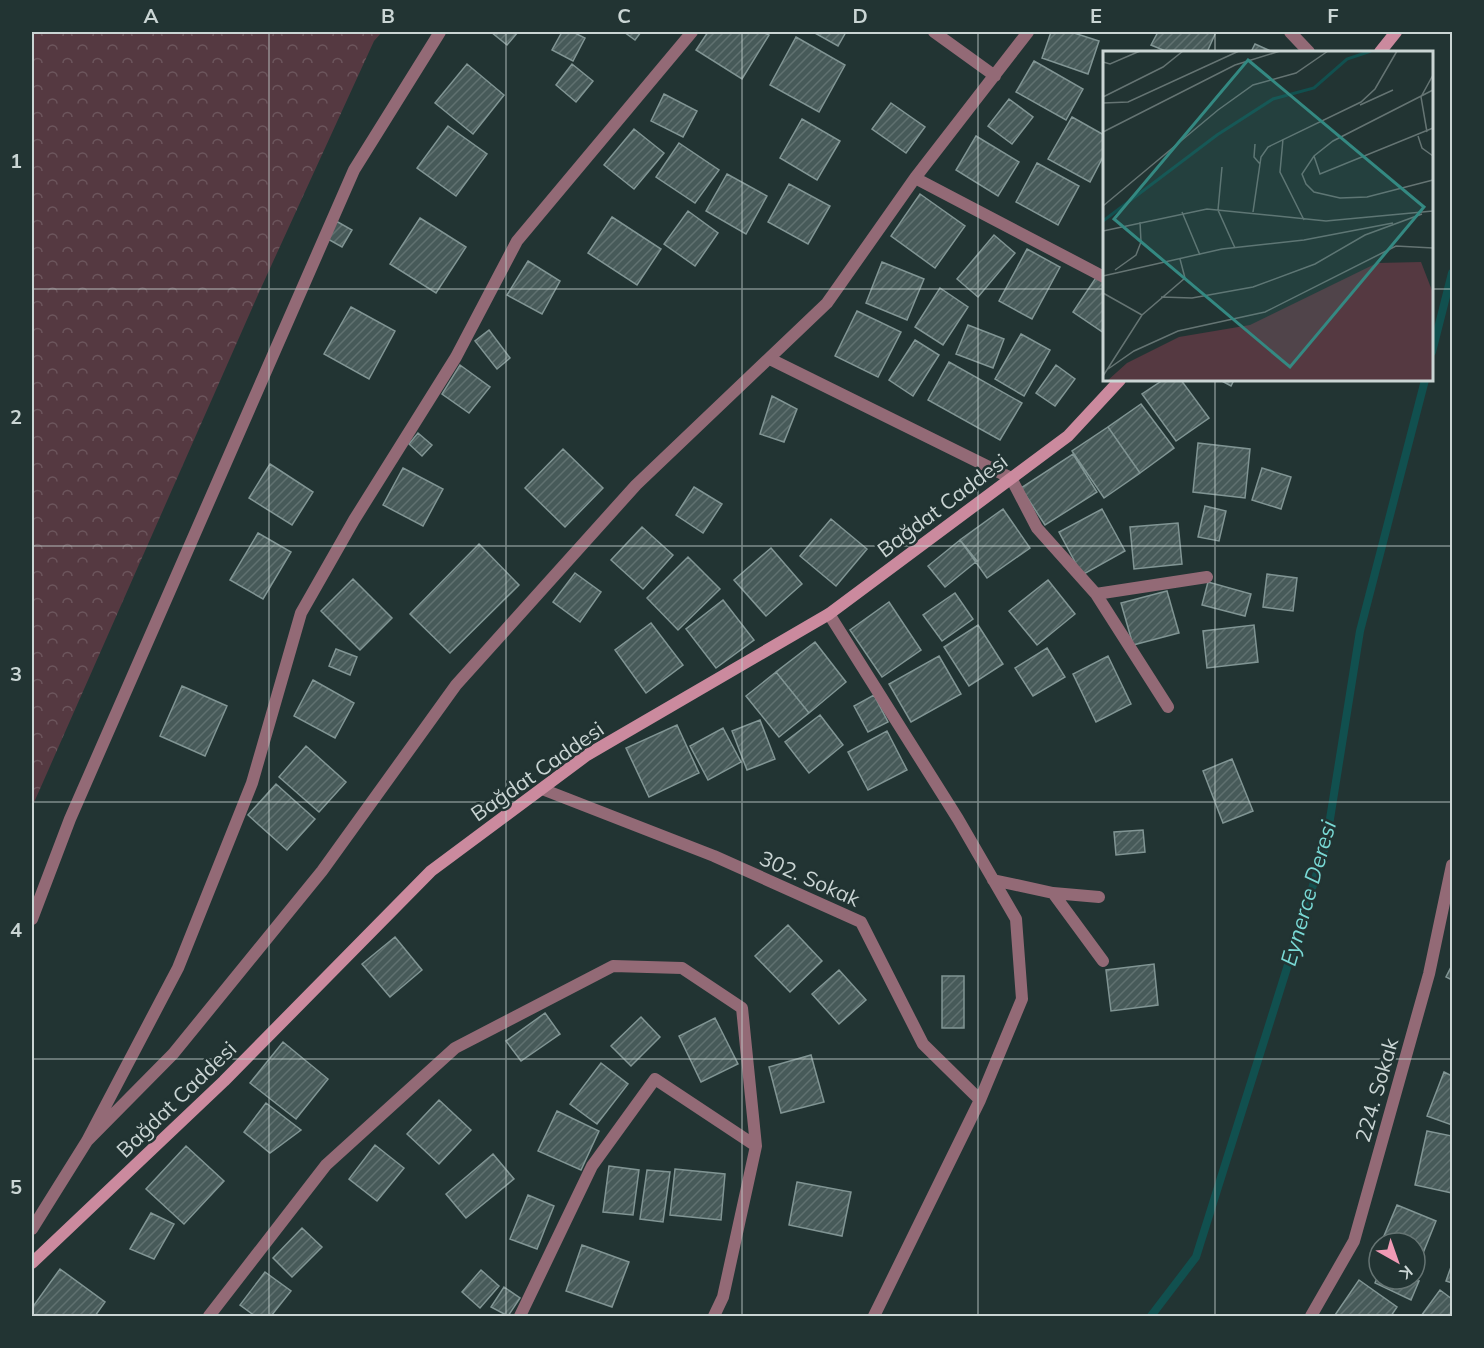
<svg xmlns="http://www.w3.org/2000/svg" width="1484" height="1348" viewBox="0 0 1484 1348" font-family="Mulish,sans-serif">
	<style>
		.forest { fill: url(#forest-crowns) }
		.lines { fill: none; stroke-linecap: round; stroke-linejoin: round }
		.stream { stroke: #11504f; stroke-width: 8 }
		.building { fill: url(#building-hatch); stroke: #819594; stroke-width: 1.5 }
		.minor { stroke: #936a76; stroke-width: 12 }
		.secondary { stroke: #cb8a9e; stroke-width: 12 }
		.grid { fill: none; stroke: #cad5d4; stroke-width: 1.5; stroke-opacity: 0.55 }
		.labels { text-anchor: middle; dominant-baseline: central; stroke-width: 5; stroke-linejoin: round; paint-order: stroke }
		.street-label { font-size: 21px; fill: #cad5d4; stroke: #223433 }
		.water-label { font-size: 22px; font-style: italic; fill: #79d9d5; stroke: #223433 }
		.inset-river { fill: none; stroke: #11504f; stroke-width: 3 }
		.inset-road { fill: none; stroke: #657473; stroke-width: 1.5 }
		.view { fill: #348982; fill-opacity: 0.15; stroke: #348982; stroke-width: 3 }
		.inset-edge { fill: none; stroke: #cad5d4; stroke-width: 3 }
		.neatline { fill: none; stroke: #cad5d4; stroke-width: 2 }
		.grid-label { font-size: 20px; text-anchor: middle; font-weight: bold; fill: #cad5d4 }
	</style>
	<defs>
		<pattern id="forest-crowns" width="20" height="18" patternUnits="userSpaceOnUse" patternTransform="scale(1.5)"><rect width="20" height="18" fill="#553941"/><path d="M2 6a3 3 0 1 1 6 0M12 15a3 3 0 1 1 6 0" fill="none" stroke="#6c555c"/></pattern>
		<pattern id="building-hatch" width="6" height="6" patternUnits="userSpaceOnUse" patternTransform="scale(1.5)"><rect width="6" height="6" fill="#475a59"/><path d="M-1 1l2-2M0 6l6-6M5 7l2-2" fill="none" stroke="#607170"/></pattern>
	</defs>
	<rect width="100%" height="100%" fill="#223433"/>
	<path class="forest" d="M32 32H382L374 41 261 288 32 807Z"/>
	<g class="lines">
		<path class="stream" d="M1432 352 1452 273
			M1151 1316 1196 1257 1326 844 1360 631 1425 380"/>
	</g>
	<path class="building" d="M491 32H518L507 45Z
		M562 32H573L585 38 573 61 552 50Z
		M624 32H641L635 40Z
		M708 32H763L769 35 742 79 696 50Z
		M813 32H846L838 46Z
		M1051 32H1071L1099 41 1088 74 1042 58Z
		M1158 32H1216L1207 52H1168L1151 45Z
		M796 37 845 65 819 112 770 85Z
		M1255 44 1273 52H1251Z
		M1034 61 1083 89 1066 120 1016 92Z
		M467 64 504 95 473 134 435 103Z
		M572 64 593 81 576 102 556 85Z
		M664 94 697 111 683 137 651 121Z
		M1009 99 1033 117 1012 144 988 126Z
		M891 103 925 127 906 153 872 129Z
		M1072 117 1104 135V155L1090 182 1048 159Z
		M802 119 840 141 817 180 780 158Z
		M448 126 487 154 456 196 417 168Z
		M634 129 664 153 634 189 604 165Z
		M976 136 1019 162 998 196 956 170Z
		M679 143 719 170 695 203 656 177Z
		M1037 163 1079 186 1058 225 1016 202Z
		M727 174 767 196 746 234 706 211Z
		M789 184 830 206 808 244 768 222Z
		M920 194 965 226 935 268 891 236Z
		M688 211 718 233 695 266 664 244Z
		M612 217 661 249 637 285 588 253Z
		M420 218 466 247 436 293 390 264Z
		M336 221 352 230 342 247 326 238Z
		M994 235 1015 253 978 297 957 279Z
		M1027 249 1060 267 1032 319 999 301Z
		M528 261 560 281 542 314 507 295Z
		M882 262 924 279 907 320 866 303Z
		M1097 276 1104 282V333L1073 312Z
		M940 288 968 307 943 345 915 327Z
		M351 307 395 331 369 379 324 354Z
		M857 311 901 332 878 377 835 356Z
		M968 325 1004 339 993 368 956 354Z
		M489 330 510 358 497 369 475 341Z
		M1021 334 1050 350 1024 396 995 379Z
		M915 340 939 355 913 396 889 380Z
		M949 362 1022 403 1000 440 928 400Z
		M460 365 490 387 469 413 442 394Z
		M1056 365 1075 379 1055 406 1036 393Z
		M1163 380H1181L1209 418 1176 441 1142 394Z
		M1220 380H1234L1231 386Z
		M772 396 797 409 784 442 760 434Z
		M1141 404 1174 448 1140 473 1108 427Z
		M1108 427 1140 473 1104 498 1072 451Z
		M418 433 432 445 422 456 409 444Z
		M1198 443 1250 449 1245 498 1193 492Z
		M563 449 603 488 565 527 525 488Z
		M1073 454 1097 492 1045 525 1021 488Z
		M270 464 313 492 292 525 249 498Z
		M403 468 443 489 423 526 383 505Z
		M1262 468 1291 477 1281 509 1252 500Z
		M694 487 722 504 703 533 676 515Z
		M1205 506 1226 511 1219 541 1198 537Z
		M1003 509 1030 548 987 578 960 540Z
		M1102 509 1125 551 1082 575 1059 532Z
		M831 519 867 549 836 586 800 556Z
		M1178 523 1182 564 1134 569 1130 527Z
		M642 527 673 555 643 589 611 560Z
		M258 533 291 552 263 599 230 580Z
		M960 540 977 561 945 587 928 566Z
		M479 544 519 585 450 653 410 614Z
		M771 548 802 584 766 616 734 580Z
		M688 557 720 589 678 630 647 598Z
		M575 573 601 592 580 622 553 602Z
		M1267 574 1297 578 1293 611 1263 607Z
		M353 579 392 618 360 650 321 611Z
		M1048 580 1075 614 1037 645 1009 611Z
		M1208 582 1251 594 1245 616 1202 605Z
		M1167 591 1179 633 1133 645 1121 603Z
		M955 593 973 619 942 641 923 615Z
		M723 600 754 640 716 668 686 629Z
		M889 602 921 650 882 677 850 630Z
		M651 623 683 665 646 693 615 650Z
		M978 625 1003 664 969 686 944 647Z
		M1254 625 1258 662 1207 668 1203 631Z
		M815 642 846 682 809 713 776 672Z
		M1047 648 1065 677 1033 696 1015 668Z
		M336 649 357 657 350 675 329 666Z
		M939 656 961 694 911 722 889 684Z
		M1108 656 1131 704 1096 722 1073 674Z
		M776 672 809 713 779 737 746 696Z
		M313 680 354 703 335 738 294 716Z
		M182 686 227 706 205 756 160 736Z
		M874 695 888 722 868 732 854 706Z
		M820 715 843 745 809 773 785 742Z
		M760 720 775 759 747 770 732 731Z
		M677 725 699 773 649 797 626 748Z
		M723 728 741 762 708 780 690 746Z
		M887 731 907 770 868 790 848 752Z
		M306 746 346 782 319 812 279 777Z
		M1232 759 1253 811 1223 823 1203 771Z
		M276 784 315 819 287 850 248 815Z
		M1143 830 1145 852 1116 855 1114 832Z
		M788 925 822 961 790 992 755 956Z
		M395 937 422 970 390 997 362 964Z
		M1154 964 1158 1005 1111 1011 1106 970Z
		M1452 965V980L1446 977Z
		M839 970 866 1000 839 1024 812 994Z
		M942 976H964V1028H942Z
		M545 1013 560 1034 521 1061 506 1041Z
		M641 1017 660 1037 631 1066 611 1046Z
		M715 1018 738 1064 701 1082 679 1036Z
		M283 1042 328 1079 296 1119 250 1083Z
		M811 1055 824 1102 781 1113 769 1067Z
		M601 1063 628 1084 597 1124 570 1104Z
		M1444 1072 1452 1076V1125L1427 1116Z
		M439 1100 471 1130 439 1164 407 1134Z
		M266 1103 301 1130 270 1153 244 1132Z
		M557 1111 599 1131 581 1170 538 1151Z
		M1427 1131 1452 1136V1193L1415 1185Z
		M375 1145 404 1168 377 1201 349 1179Z
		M186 1146 224 1181 184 1224 146 1189Z
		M493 1154 514 1179 466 1218 446 1194Z
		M609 1166 639 1170 633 1215 603 1212Z
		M675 1169 725 1174 721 1220 670 1215Z
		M647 1170 670 1172 663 1222 640 1219Z
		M797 1182 851 1192 842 1236 789 1225Z
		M528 1195 554 1206 537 1249 510 1239Z
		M1397 1205 1436 1221 1419 1263 1415 1262V1243H1381Z
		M151 1213 174 1224 154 1259 130 1249Z
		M302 1228 322 1247 292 1277 273 1258Z
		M582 1245 629 1262 612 1307 566 1291Z
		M1452 1264V1283L1446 1281Z
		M60 1269 105 1302 95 1316H32V1308Z
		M481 1270 499 1286 480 1308 462 1292Z
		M265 1272 291 1291 271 1316H255L240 1305Z
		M1379 1274V1279L1419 1281 1411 1300 1375 1283Z
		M1359 1280 1397 1307 1391 1316 1335 1315Z
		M504 1287 520 1298 508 1316 491 1307Z
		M1440 1290 1452 1299V1316H1421Z"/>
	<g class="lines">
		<path class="minor" d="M934 32 995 76
			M1290 32 1309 52
			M915 178 1104 277
			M770 359 1011 478 1037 528 1096 594 1168 707
			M1096 594 1207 577
			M829 614 958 819 1016 919 1022 999 980 1100 874 1316
			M542 789 714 856 861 922 923 1044 980 1100
			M993 880 1053 893 1103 961
			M1053 893 1099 897
			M32 919 70 819 354 170 440 32
			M87 1141 173 1054 322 871 456 685 636 485 827 303 915 178 1028 32
			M32 1229 87 1141 178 968 252 783 301 613 354 520 456 357 517 241 692 32
			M209 1316 326 1165 455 1048 613 966 682 968 742 1008 756 1146 723 1297 714 1316
			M520 1316 592 1166 655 1079 756 1146
			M1311 1316 1354 1241 1429 974 1452 865"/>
		<path class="secondary" d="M1380 52 1396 32
			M32 1263 224 1081 431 871 587 755 829 614 1068 436 1120 380"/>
	</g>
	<path class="grid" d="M269 32V1316M506 32V1316M742 32V1316M978 32V1316M1215 32V52M32 289H1104M1432 289H1452M1215 380V1316M32 546H1452M32 802H1452M32 1059H1452"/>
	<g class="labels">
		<g class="street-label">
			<text transform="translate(942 505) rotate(-37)">Bağdat Caddesi</text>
			<text transform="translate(537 771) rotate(-35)">Bağdat Caddesi</text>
			<text transform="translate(810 878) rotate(24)">302. Sokak</text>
			<text transform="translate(1376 1090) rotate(-74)">224. Sokak</text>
			<text transform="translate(176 1099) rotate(-44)">Bağdat Caddesi</text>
		</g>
		<g class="water-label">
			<text transform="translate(1308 893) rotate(-74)">Eynerce Deresi</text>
		</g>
	</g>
	<g transform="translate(1103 51)">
		<rect width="330" height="330" fill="#223433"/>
		<path d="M318 211 330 242V330H4L24 312 76 286 147 274 274 212Z" fill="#553941"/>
		<path class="inset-river" d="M0 170 114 84 170 48 211 37 244 8 268 0"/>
		<path class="inset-road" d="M0 11 7 13 37 0M330 39 230 90 211 105 199 123 203 133 211 141 237 147 264 146 330 129M0 46 60 16 80 0M0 52 25 51 136 0M257 54 290 39M0 81 132 14 177 0M324 81 318 46 330 24M315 85 319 97 330 105M180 88 177 121 201 169M152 93 151 106 157 113M211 105 217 123 330 77M119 116 115 159 132 197M0 155 115 59 150 34 193 22 225 0M79 161 97 204M150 161 158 106 165 96 258 51 272 38 294 0M0 180 104 158 223 170 330 160M12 219 33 204 38 191 37 171M0 225 119 198 201 189 290 172M0 242 39 264M58 246 89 247 150 236 212 213 262 184 319 163M5 318 31 300 75 280 162 261 293 195 330 197M0 325 39 264 82 227 77 208"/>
		<path class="view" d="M145 9 321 156 187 316 11 168Z"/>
		<rect width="330" height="330" class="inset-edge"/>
	</g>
	<rect width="1484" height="1348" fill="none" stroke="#223433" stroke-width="66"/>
	<g transform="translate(1397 1261) rotate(140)"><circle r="28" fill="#223433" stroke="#657473" stroke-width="1.5"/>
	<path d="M0-4.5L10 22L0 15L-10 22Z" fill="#f09ab5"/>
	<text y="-9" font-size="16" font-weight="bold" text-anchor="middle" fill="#cad5d4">K</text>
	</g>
	<rect x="33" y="33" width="1418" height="1282" class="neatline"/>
	<g class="grid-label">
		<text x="151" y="23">A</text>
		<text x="388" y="23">B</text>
		<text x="624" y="23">C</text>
		<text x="860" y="23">D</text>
		<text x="1096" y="23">E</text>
		<text x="1333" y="23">F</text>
		<text x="16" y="168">1</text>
		<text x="16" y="424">2</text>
		<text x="16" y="681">3</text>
		<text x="16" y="937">4</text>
		<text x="16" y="1194">5</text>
	</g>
</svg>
